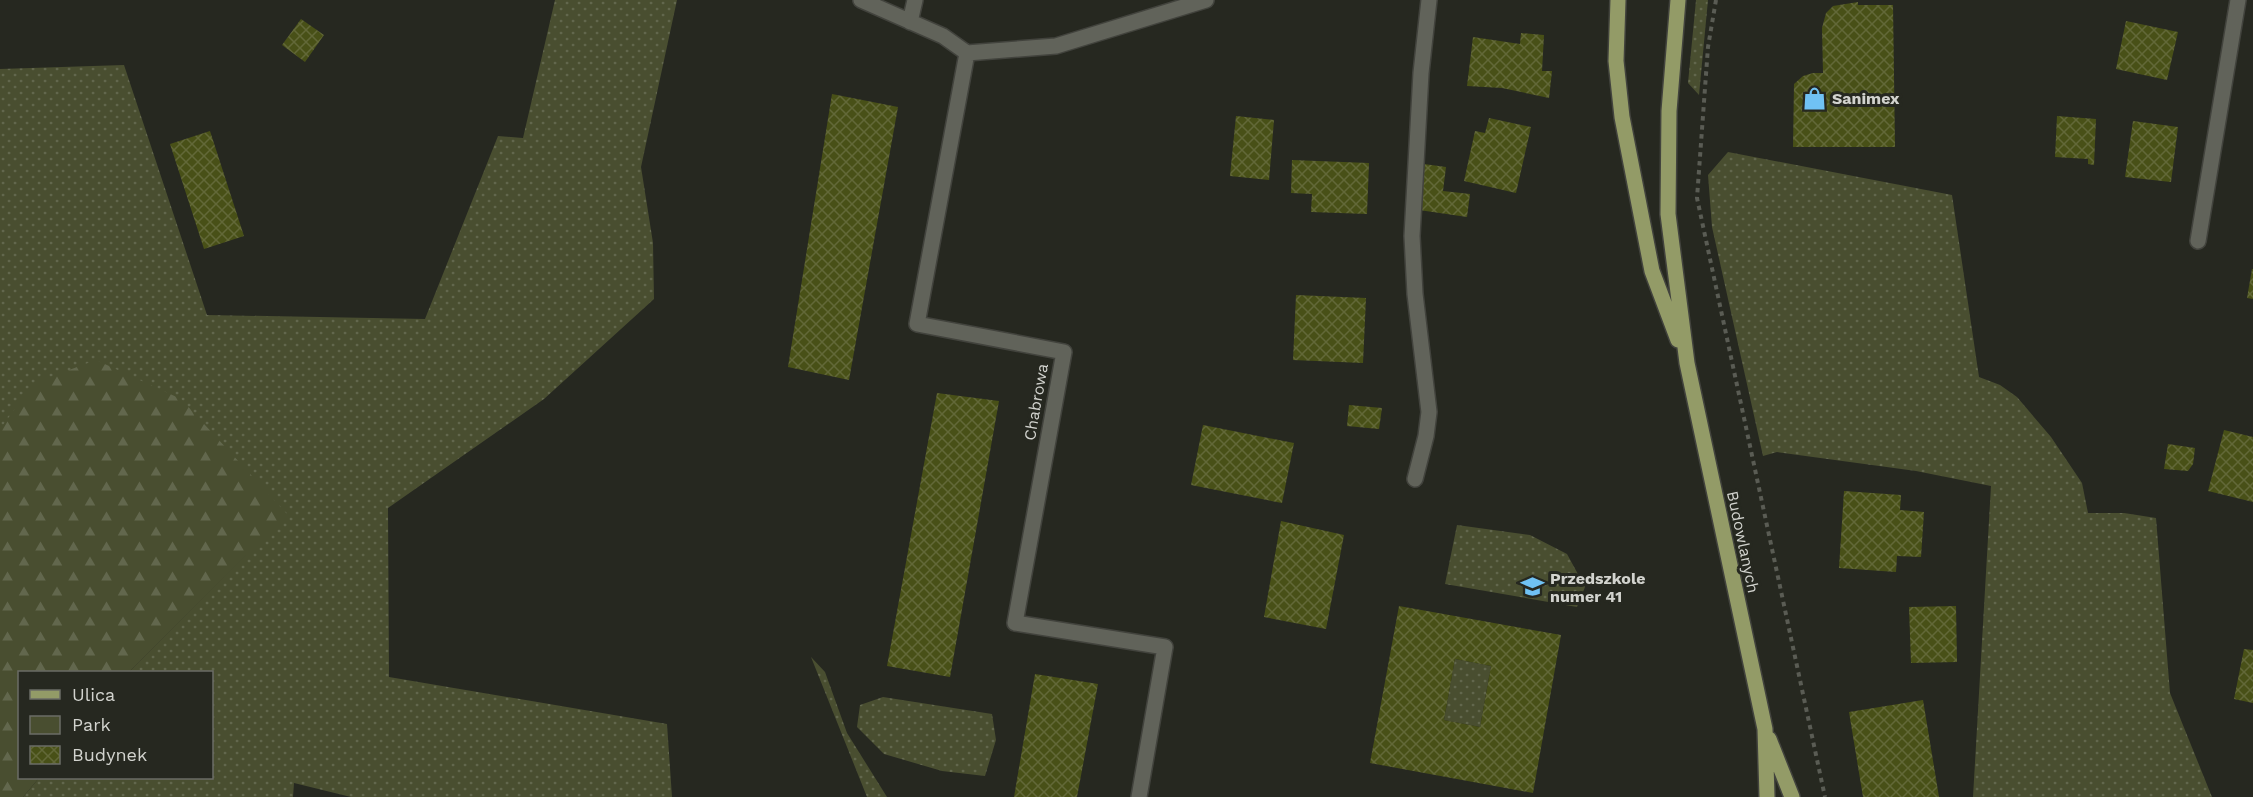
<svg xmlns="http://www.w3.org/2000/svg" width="2253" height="797" viewBox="0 0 2253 797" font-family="'Work Sans',sans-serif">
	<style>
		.green { fill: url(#green-dots) }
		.forest { fill: url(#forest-firs) }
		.building { fill: url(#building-cross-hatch); fill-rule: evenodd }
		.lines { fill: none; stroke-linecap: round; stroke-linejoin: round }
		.minor-casing { stroke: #42433d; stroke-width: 18 }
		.major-casing { stroke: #42433d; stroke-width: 18 }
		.path { stroke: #5a5c54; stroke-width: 4; stroke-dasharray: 4.5 4.5; stroke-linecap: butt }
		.minor { stroke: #61635a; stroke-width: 15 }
		.major { stroke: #939b67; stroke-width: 15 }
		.labels { text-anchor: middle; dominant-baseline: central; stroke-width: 6; stroke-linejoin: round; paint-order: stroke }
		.poi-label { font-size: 16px; font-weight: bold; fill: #d2d3ce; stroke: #262820; text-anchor: start }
		.street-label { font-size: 16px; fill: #d2d3ce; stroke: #262820 }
	</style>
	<defs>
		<pattern id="green-dots" width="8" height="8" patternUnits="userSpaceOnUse" patternTransform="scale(1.5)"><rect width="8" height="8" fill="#494e30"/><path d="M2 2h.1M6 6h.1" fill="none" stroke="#62674d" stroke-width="1.8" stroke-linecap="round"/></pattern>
		<pattern id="forest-firs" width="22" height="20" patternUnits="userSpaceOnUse" patternTransform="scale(1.5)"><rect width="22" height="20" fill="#494e30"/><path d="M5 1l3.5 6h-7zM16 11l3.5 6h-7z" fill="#62674d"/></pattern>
		<pattern id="building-cross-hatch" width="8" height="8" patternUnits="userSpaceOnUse" patternTransform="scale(1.5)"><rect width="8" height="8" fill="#485017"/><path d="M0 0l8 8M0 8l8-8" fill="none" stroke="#626838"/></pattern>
	</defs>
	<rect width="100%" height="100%" fill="#262820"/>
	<path class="green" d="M555 0H677L641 167 653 243 654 299 544 399 388 508 389 677 667 724 672 797H351L294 783 293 797H23L39 778H212V672H129L286 514 0 429V69L124 65 207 315 425 319 498 136 523 138Z
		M1696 0H1708L1699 95 1688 83Z
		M1728 152 1952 195 1979 377 2000 385 2017 397 2051 437 2082 483 2088 513H2124L2156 518 2170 693 2212 797H1973L1991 486 1916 471 1777 452 1763 456 1712 227 1708 175Z
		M1457 525 1530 535 1567 554 1585 587 1577 607 1445 584Z
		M811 657 825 672 847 733 887 797H867Z
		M1455 659 1491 666 1480 727 1444 720Z
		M883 697 992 714 996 740 985 776 942 771 884 754 857 727 860 705Z"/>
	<path class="forest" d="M96 360 181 399 287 514 129 672H20V778H39L23 797H0V429L34 383Z"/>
	<path class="building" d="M1858 2V5H1893L1895 147H1793L1794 84 1803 76 1813 73H1823L1822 28 1826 13 1833 6Z
		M301 19 324 35 305 62 282 45Z
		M2126 21 2178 32 2167 80 2116 69Z
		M1521 33 1544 35 1542 71H1552L1549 98 1502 88 1467 86 1473 37 1520 44Z
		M832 94 898 107 849 380 788 367Z
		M1236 116 1274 120 1269 180 1230 176Z
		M2057 116 2096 119 2094 165 2088 164V159L2055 157Z
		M1489 118 1531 127 1516 193 1464 181 1475 131 1485 133Z
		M2133 121 2178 127 2171 182 2125 177Z
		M210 131 244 236 204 249 170 144Z
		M1292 160 1369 163 1367 214 1311 212 1312 194 1291 193Z
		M1424 164 1446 167 1443 191 1470 194 1467 217 1419 210Z
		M2252 269H2253V299L2247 298Z
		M1296 295 1366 298 1363 363 1293 360Z
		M937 393 999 401 950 677 887 666Z
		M1349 405 1382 408 1379 429 1347 426Z
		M1203 425 1294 443 1282 503 1191 485Z
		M2224 430 2253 437V502L2208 491Z
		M2168 444 2195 448 2193 464 2188 471 2164 469Z
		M1844 491 1901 495 1900 510 1924 512 1921 557 1897 556 1896 572 1839 568Z
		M1281 521 1344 535 1326 629 1264 617Z
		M1399 606 1561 635 1533 793 1370 763ZM1455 659 1491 666 1480 727 1444 720Z
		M1956 606 1957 662 1911 663 1909 607Z
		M2244 649 2253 650V703L2234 699Z
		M1035 674 1098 684 1077 797H1014Z
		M1923 700 1939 797H1863L1849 712Z"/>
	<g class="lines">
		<defs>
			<path id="minor" d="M861 0 943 36 967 53
				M910 22 915 0
				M967 53 917 324 1064 352 1015 623 1165 647 1139 797
				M967 53 1056 46 1206 0
				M2198 241 2238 0
				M1415 479 1426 436 1429 412 1415 294 1412 236 1421 73 1429 0"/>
			<path id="major" d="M1618 0 1616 61 1622 117 1652 271 1678 340
				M1678 0 1669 111 1668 214 1687 363 1765 729 1767 797
				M1769 739 1792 797"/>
		</defs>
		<use href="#minor" class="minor-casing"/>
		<use href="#major" class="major-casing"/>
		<path class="path" d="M1716 0 1708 47 1697 198 1825 797"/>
		<use href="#minor" class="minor"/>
		<use href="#major" class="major"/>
	</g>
	<defs>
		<symbol id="shop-bare" viewBox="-9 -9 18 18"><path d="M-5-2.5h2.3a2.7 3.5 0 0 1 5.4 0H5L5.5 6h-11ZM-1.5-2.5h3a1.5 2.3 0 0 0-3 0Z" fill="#70c2f4" stroke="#262820" stroke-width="2.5" paint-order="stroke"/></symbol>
		<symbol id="school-bare" viewBox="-9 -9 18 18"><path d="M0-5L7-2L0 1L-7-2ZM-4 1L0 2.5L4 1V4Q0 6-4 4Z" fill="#70c2f4" stroke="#262820" stroke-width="2.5" paint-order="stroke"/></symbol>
	</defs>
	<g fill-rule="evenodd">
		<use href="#shop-bare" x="1798" y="82" width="33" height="33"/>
		<use href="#school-bare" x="1516" y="570" width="33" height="33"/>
	</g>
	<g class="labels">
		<g class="poi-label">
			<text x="1832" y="98">Sanimex</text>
			<text x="1550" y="578">Przedszkole<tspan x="1550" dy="18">numer 41</tspan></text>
		</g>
		<g class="street-label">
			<text transform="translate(1036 402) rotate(-80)">Chabrowa</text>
			<text transform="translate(1743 542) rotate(78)">Budowlanych</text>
		</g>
	</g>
	<rect x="18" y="671" width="195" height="108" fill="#262820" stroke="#6b6c66" stroke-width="1.5"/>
	<rect x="30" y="690" width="30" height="9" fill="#939b67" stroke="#6b6c66" stroke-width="1.5"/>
	<text x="72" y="701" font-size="18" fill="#d2d3ce">Ulica</text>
	<rect x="30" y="716" width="30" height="18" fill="#494e30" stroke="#6b6c66" stroke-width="1.5"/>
	<text x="72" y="731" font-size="18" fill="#d2d3ce">Park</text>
	<rect x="30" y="746" width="30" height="18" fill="url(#building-cross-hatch)" stroke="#6b6c66" stroke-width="1.5"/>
	<text x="72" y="761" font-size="18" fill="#d2d3ce">Budynek</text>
</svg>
